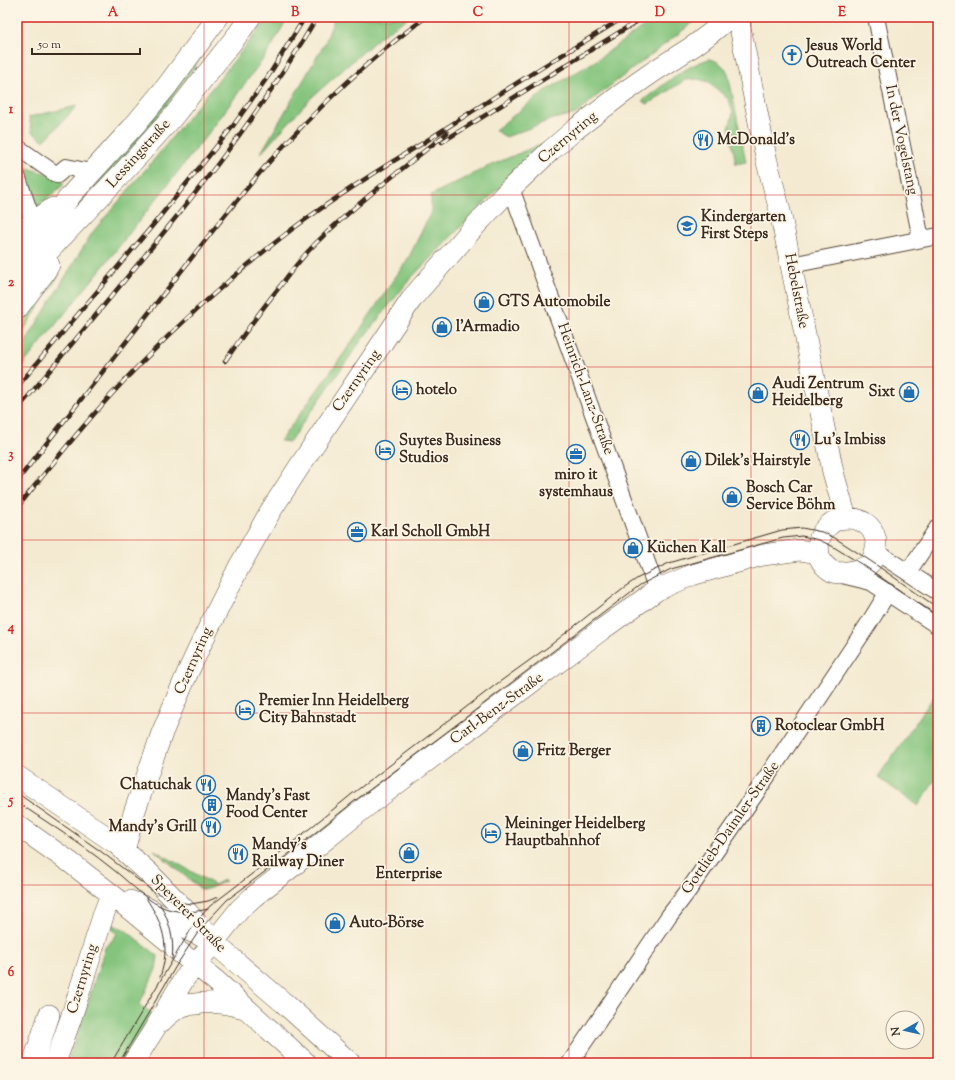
<svg xmlns="http://www.w3.org/2000/svg" width="955" height="1080" viewBox="0 0 955 1080" font-family="'Sorts Mill Goudy',serif">
	<style>
		.green { fill: #84c47d; stroke: #60774e }
		.lines { fill: none; stroke-linecap: round; stroke-linejoin: round }
		.minor-casing { stroke: #574739; stroke-width: 18 }
		.major-casing { stroke: #574739; stroke-width: 22 }
		.minor { stroke: #fff; stroke-width: 16 }
		.major { stroke: #fff; stroke-width: 21 }
		.tram { stroke: #3b2a1e; stroke-width: 1 }
		.rail-casing { stroke: #3b2a1e; stroke-width: 4.5 }
		.rail { stroke: #fcf5e5; stroke-width: 3; stroke-dasharray: 9; stroke-linecap: butt }
		.grid { fill: none; stroke: #d62828; stroke-width: 1; stroke-opacity: 0.55 }
		.labels { text-anchor: middle; dominant-baseline: central; stroke-width: 3.5; stroke-linejoin: round; paint-order: stroke }
		.poi-label { font-size: 15px; font-weight: bold; fill: #3b2a1e; stroke: #fcf5e5; text-anchor: start }
		.street-label { font-size: 15px; fill: #3b2a1e; stroke: #fcf5e5 }
		.neatline { fill: none; stroke: #d62828; stroke-width: 1.5 }
		.grid-label { font-size: 13px; text-anchor: middle; font-weight: bold; fill: #d62828 }
	</style>
	<rect width="100%" height="100%" fill="#fcf5e5"/>
	<filter id="ink" filterUnits="userSpaceOnUse"><feTurbulence type="fractalNoise" baseFrequency=".025" numOctaves="2"/><feDisplacementMap in="SourceGraphic" scale="8" xChannelSelector="R" yChannelSelector="G"/><feConvolveMatrix kernelMatrix="1 2 1 2 8 2 1 2 1" color-interpolation-filters="sRGB"/></filter>
	<filter id="wash" filterUnits="userSpaceOnUse"><feTurbulence type="fractalNoise" baseFrequency=".012" numOctaves="4" result="noise"/><feDisplacementMap in="SourceGraphic" scale="16" xChannelSelector="R" yChannelSelector="G"/><feGaussianBlur stdDeviation="0.9" result="paint"/><feColorMatrix in="noise" values="0 0 0 0 0 0 0 0 0 0 0 0 0 0 0 0 0 1.4 0 .05"/><feComposite in="paint" operator="in"/></filter>
	<g filter="url(#wash)">
		<rect width="100%" height="100%" fill="#f4ead1"/>
		<path class="green" d="M269 17H288L271 48 214 126 110 258 17 372V356L92 233 157 156Z
			M335 17H409L381 36 312 97 261 153 325 43Z
			M656 17H699L695 21 597 96 576 114 553 119 506 137 495 130 545 91 597 60Z
			M219 30C193 68 166 108 136 144 124 158 111 171 98 185L90 187Z
			M709 59C719 61 723 65 728 73L746 162 736 164 729 128 733 113 729 100 709 82 697 79 685 80 648 104 642 101C663 86 684 66 709 59Z
			M77 106 44 141 32 132 29 117Z
			M543 143 410 279 363 338 318 402 289 442 280 441 345 352 409 257 431 212V195L487 167Z
			M17 165 58 177 64 184 35 210 28 202Z
			M60 273 17 341V326Z
			M937 692 938 694V776L918 806 878 777Z
			M154 850 215 885 224 880 226 881 210 888 202 890Z
			M112 925 124 929 158 956 156 969 139 1005 154 1014 124 1063H67L78 1033 106 945 109 944 117 934 111 927Z"/>
	</g>
	<g filter="url(#ink)">
		<g class="lines">
			<defs>
				<path id="minor" d="M876 17 921 239
					M17 147 57 175 66 167 91 172
					M17 176 33 222
					M511 188 657 590
					M791 265 938 236
					M875 551 938 592
					M908 572 938 527
					M842 575 871 582 938 626
					M570 1063 669 916 688 891 756 793 869 623 888 592"/>
				<path id="major" d="M738 17 767 162 779 207 791 265 833 472 846 518
					M17 236 33 222 53 208
					M17 265 71 195 133 127 167 86 218 17
					M17 282 25 276 126 169 172 118 239 33 250 17
					M17 309 44 273 49 265
					M846 518C865 518 877 529 876 548 875 554 873 561 868 565 863 569 855 571 848 572 842 573 836 574 830 570 814 559 815 537 829 525 833 521 840 519 846 518Z
					M17 776 117 844 150 874 187 912 196 922 222 950 284 1003 350 1063
					M17 825 71 863 111 894 173 945 178 951 215 980 306 1063
					M124 851 134 813 162 733 187 674 208 629 239 567 270 512 301 464 413 297 475 226 511 188 550 151 577 128 623 93 653 72 695 45 712 32 730 17
					M130 901 145 907 190 931 206 938
					M162 1021C168 1015 175 1009 183 1006 186 1004 191 1005 195 1004 216 1001 225 1003 245 1008
					M33 1063 49 1015
					M55 1063 71 1018 104 913 111 894
					M133 1063 157 1025 184 979 240 909 253 897 294 865 363 809 601 630 657 590 692 575 763 555 799 550 818 553"/>
			</defs>
			<use href="#minor" class="minor-casing"/>
			<use href="#major" class="major-casing"/>
			<use href="#minor" class="minor"/>
			<use href="#major" class="major"/>
			<path class="tram" d="M17 793 99 850 150 889 159 894 177 902 191 904 208 901 218 897
				M17 802C48 823 80 843 110 867 126 879 142 897 160 906 175 913 193 913 208 909
				M146 898C163 924 171 946 160 977
				M160 904C169 920 175 940 172 959
				M111 1063 190 931 196 922 210 906 282 851 352 794 498 683 548 647 623 588 638 578 669 563 782 530 802 528 822 532 835 538 872 562 938 608
				M119 1063 176 966 197 934 201 928 227 900 286 856 356 800 448 731 640 585 671 569 783 538 802 536 819 540 832 546 866 567 938 617"/>
			<defs>
				<path id="rail" d="M442 142 644 17
					M225 361C243 335 261 310 281 285 292 270 303 256 316 243 357 203 402 169 447 133
					M17 387 153 225 233 126 269 75 305 17
					M17 410C65 352 113 295 160 237 217 167 272 95 317 17
					M17 481C68 416 118 352 169 287 202 244 235 201 270 161 317 108 369 59 426 17
					M17 508C56 459 96 409 140 364 187 316 238 271 291 230 333 199 378 170 423 143 460 119 496 96 533 73 563 54 594 36 624 17"/>
			</defs>
			<use href="#rail" class="rail-casing"/>
			<use href="#rail" class="rail"/>
		</g>
	</g>
	<path class="grid" d="M204 17V1063M386 17V1063M569 17V1063M751 17V1063M17 195H938M17 367H938M17 540H938M17 713H938M17 885H938"/>
	<defs>
		<symbol id="church-ring" viewBox="-11 -11 22 22"><circle r="9.5" fill="#fcf5e5" stroke="#1f6fb2" stroke-width="1.5"/><path d="M-1.2-6h2.4v3.5h3.3v2.4h-3.3V6h-2.4V-.1h-3.3v-2.4h3.3Z" fill="#1f6fb2"/></symbol>
		<symbol id="restaurant-ring" viewBox="-11 -11 22 22"><circle r="9.5" fill="#fcf5e5" stroke="#1f6fb2" stroke-width="1.5"/><path d="M-5-6h1v4h1v-4h1v4h1v-4h1v5L-1.5 .5V6h-2V.5L-5-1ZM5-6V6H3V1.5H1.5Q1.5-4 5-6Z" fill="#1f6fb2"/></symbol>
		<symbol id="school-ring" viewBox="-11 -11 22 22"><circle r="9.5" fill="#fcf5e5" stroke="#1f6fb2" stroke-width="1.5"/><path d="M0-5L7-2L0 1L-7-2ZM-4 1L0 2.5L4 1V4Q0 6-4 4Z" fill="#1f6fb2"/></symbol>
		<symbol id="shop-ring" viewBox="-11 -11 22 22"><circle r="9.5" fill="#fcf5e5" stroke="#1f6fb2" stroke-width="1.5"/><path d="M-5-2.5h2.3a2.7 3.5 0 0 1 5.4 0H5L5.5 6h-11ZM-1.5-2.5h3a1.5 2.3 0 0 0-3 0Z" fill="#1f6fb2"/></symbol>
		<symbol id="hotel-ring" viewBox="-11 -11 22 22"><circle r="9.5" fill="#fcf5e5" stroke="#1f6fb2" stroke-width="1.5"/><path d="M-6-4.5h1.5V1H6V5H4.5V3h-9V5H-6ZM-4 0a1.8 1.8 0 1 1 3.6 0ZM.5 0V-2.5h3Q6-2.5 6 0Z" fill="#1f6fb2"/></symbol>
		<symbol id="office-ring" viewBox="-11 -11 22 22"><circle r="9.5" fill="#fcf5e5" stroke="#1f6fb2" stroke-width="1.5"/><path d="M-6-3h4V-5.5h4V-3h4V5H-6ZM-1-4.5V-3h2v-1.5ZM-6 0V1H6V0Z" fill="#1f6fb2"/></symbol>
		<symbol id="building-ring" viewBox="-11 -11 22 22"><circle r="9.5" fill="#fcf5e5" stroke="#1f6fb2" stroke-width="1.5"/><path d="M-4-6H4V6H1V3H-1V6H-4ZM-2.5-4.3h1.7v1.8h-1.7ZM.8-4.3h1.7v1.8H.8ZM-2.5-1h1.7V.8h-1.7ZM.8-1h1.7V.8H.8Z" fill="#1f6fb2"/></symbol>
	</defs>
	<g fill-rule="evenodd">
		<use href="#church-ring" x="781" y="44" width="22" height="22"/>
		<use href="#restaurant-ring" x="692" y="129" width="22" height="22"/>
		<use href="#school-ring" x="676" y="215" width="22" height="22"/>
		<use href="#shop-ring" x="473" y="291" width="22" height="22"/>
		<use href="#shop-ring" x="431" y="316" width="22" height="22"/>
		<use href="#hotel-ring" x="391" y="379" width="22" height="22"/>
		<use href="#shop-ring" x="898" y="381" width="22" height="22"/>
		<use href="#shop-ring" x="747" y="382" width="22" height="22"/>
		<use href="#restaurant-ring" x="789" y="429" width="22" height="22"/>
		<use href="#hotel-ring" x="374" y="439" width="22" height="22"/>
		<use href="#office-ring" x="565" y="443" width="22" height="22"/>
		<use href="#shop-ring" x="680" y="450" width="22" height="22"/>
		<use href="#shop-ring" x="721" y="486" width="22" height="22"/>
		<use href="#office-ring" x="346" y="521" width="22" height="22"/>
		<use href="#shop-ring" x="622" y="537" width="22" height="22"/>
		<use href="#hotel-ring" x="234" y="699" width="22" height="22"/>
		<use href="#building-ring" x="750" y="715" width="22" height="22"/>
		<use href="#shop-ring" x="512" y="740" width="22" height="22"/>
		<use href="#restaurant-ring" x="195" y="774" width="22" height="22"/>
		<use href="#building-ring" x="201" y="794" width="22" height="22"/>
		<use href="#restaurant-ring" x="200" y="816" width="22" height="22"/>
		<use href="#hotel-ring" x="480" y="822" width="22" height="22"/>
		<use href="#shop-ring" x="398" y="842" width="22" height="22"/>
		<use href="#restaurant-ring" x="227" y="843" width="22" height="22"/>
		<use href="#shop-ring" x="324" y="912" width="22" height="22"/>
	</g>
	<g class="labels">
		<g class="poi-label">
			<text x="806" y="46">Jesus World<tspan x="806" dy="17">Outreach Center</tspan></text>
			<text x="717" y="140">McDonald's</text>
			<text x="701" y="217">Kindergarten<tspan x="701" dy="17">First Steps</tspan></text>
			<text x="498" y="302">GTS Automobile</text>
			<text x="456" y="327">l'Armadio</text>
			<text x="772" y="384">Audi Zentrum<tspan x="772" dy="17">Heidelberg</tspan></text>
			<text x="416" y="390">hotelo</text>
			<text x="895" y="392" text-anchor="end">Sixt</text>
			<text x="814" y="440">Lu's Imbiss</text>
			<text x="399" y="441">Suytes Business<tspan x="399" dy="17">Studios</tspan></text>
			<text x="705" y="461">Dilek's Hairstyle</text>
			<text x="576" y="475" text-anchor="middle">miro it<tspan x="576" dy="17">systemhaus</tspan></text>
			<text x="746" y="488">Bosch Car<tspan x="746" dy="17">Service Böhm</tspan></text>
			<text x="371" y="532">Karl Scholl GmbH</text>
			<text x="647" y="548">Küchen Kall</text>
			<text x="259" y="701">Premier Inn Heidelberg<tspan x="259" dy="17">City Bahnstadt</tspan></text>
			<text x="775" y="726">Rotoclear GmbH</text>
			<text x="537" y="751">Fritz Berger</text>
			<text x="192" y="785" text-anchor="end">Chatuchak</text>
			<text x="226" y="796">Mandy's Fast<tspan x="226" dy="17">Food Center</tspan></text>
			<text x="505" y="824">Meininger Heidelberg<tspan x="505" dy="17">Hauptbahnhof</tspan></text>
			<text x="197" y="827" text-anchor="end">Mandy's Grill</text>
			<text x="252" y="845">Mandy's<tspan x="252" dy="17">Railway Diner</tspan></text>
			<text x="409" y="874" text-anchor="middle">Enterprise</text>
			<text x="349" y="923">Auto-Börse</text>
		</g>
		<g class="street-label">
			<text transform="translate(568 138) rotate(-40)">Czernyring</text>
			<text transform="translate(901 140) rotate(78)">In der Vogelstang</text>
			<text transform="translate(139 154) rotate(-48)">Lessingstraße</text>
			<text transform="translate(796 291) rotate(79)">Hebelstraße</text>
			<text transform="translate(357 381) rotate(-55)">Czernyring</text>
			<text transform="translate(585 389) rotate(70)">Heinrich-Lanz-Straße</text>
			<text transform="translate(194 661) rotate(-66)">Czernyring</text>
			<text transform="translate(497 709) rotate(-36)">Carl-Benz-Straße</text>
			<text transform="translate(731 828) rotate(-55)">Gottlieb-Daimler-Straße</text>
			<text transform="translate(188 914) rotate(46)">Speyerer Straße</text>
			<text transform="translate(83 979) rotate(-73)">Czernyring</text>
		</g>
	</g>
	<rect width="955" height="1080" fill="none" stroke="#fcf5e5" stroke-width="44"/>
	<g transform="translate(905 1030) rotate(262)"><circle r="19" fill="#fcf5e5" stroke="#afa495"/>
	<path d="M0-3L7 15L0 10L-7 15Z" fill="#1f6fb2"/>
	<text y="-6" font-size="11" font-weight="bold" text-anchor="middle" fill="#3b2a1e">N</text>
	</g>
	<path d="M32 48v6h108v-6" fill="none" stroke="#3b2a1e" stroke-width="2"/>
	<text x="38" y="48" font-size="12" fill="#3b2a1e" stroke="#fcf5e5" stroke-width="3" paint-order="stroke">50 m</text>
	<rect x="22" y="22" width="911" height="1036" class="neatline"/>
	<g class="grid-label">
		<text x="113" y="16">A</text>
		<text x="295" y="16">B</text>
		<text x="478" y="16">C</text>
		<text x="660" y="16">D</text>
		<text x="842" y="16">E</text>
		<text x="11" y="113">1</text>
		<text x="11" y="286">2</text>
		<text x="11" y="458">3</text>
		<text x="11" y="631">4</text>
		<text x="11" y="804">5</text>
		<text x="11" y="976">6</text>
	</g>
</svg>
